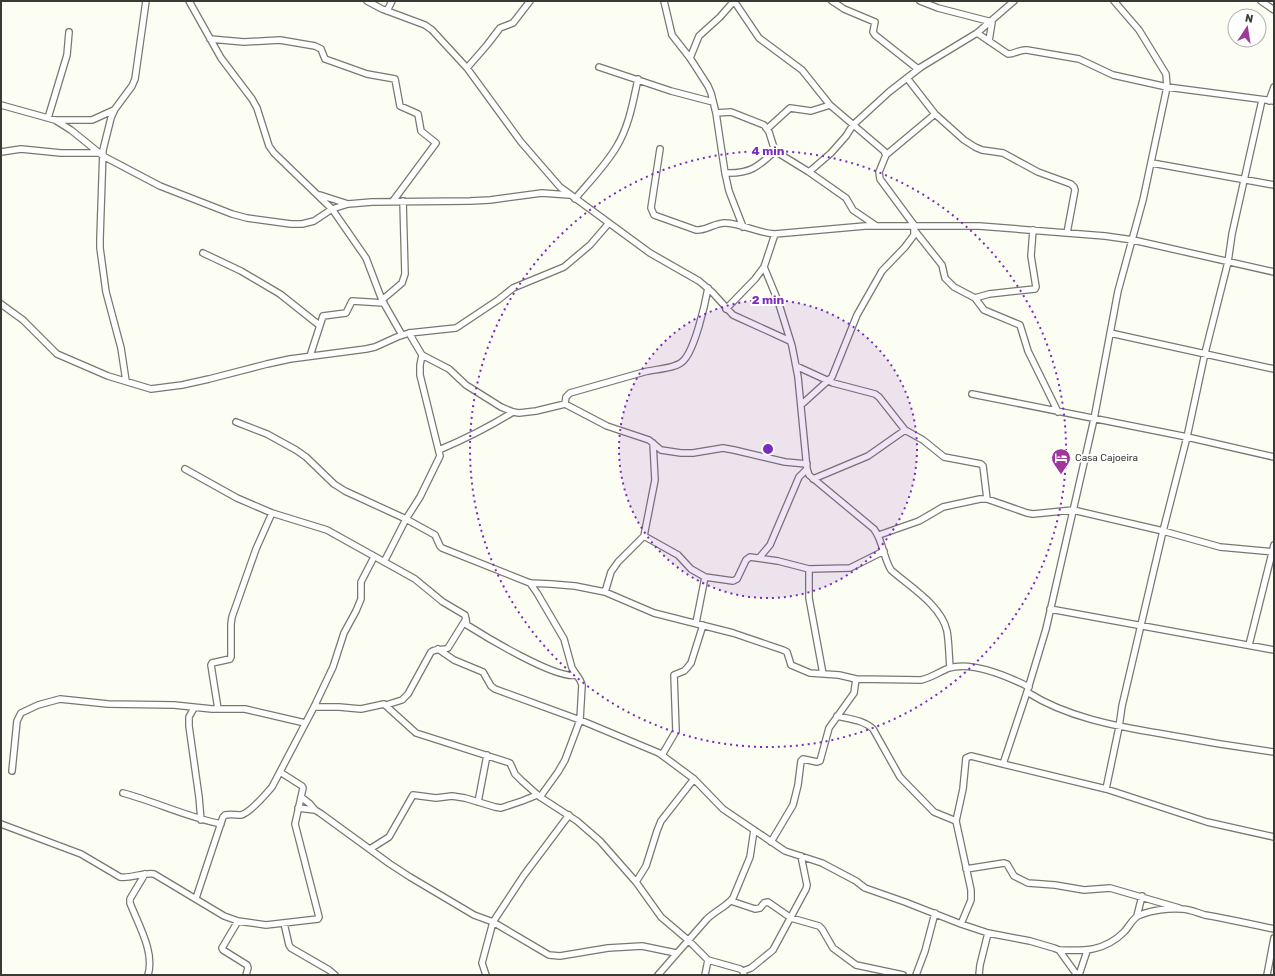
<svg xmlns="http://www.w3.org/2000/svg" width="1275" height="976" viewBox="0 0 1275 976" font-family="Rubik,sans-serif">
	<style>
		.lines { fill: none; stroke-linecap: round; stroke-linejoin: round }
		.minor-casing { stroke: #77786f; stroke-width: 8 }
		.minor { stroke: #fff; stroke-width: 5.5 }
		.ring { fill: none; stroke: #7b2cbf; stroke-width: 2; stroke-dasharray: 2 4 }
		.labels { text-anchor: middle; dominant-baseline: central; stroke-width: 4; stroke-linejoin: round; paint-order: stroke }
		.poi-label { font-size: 10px; fill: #393936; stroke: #fffffe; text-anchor: start }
		.centre { fill: #7b2cbf; stroke: #fffffe; stroke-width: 2 }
		.ring-label { font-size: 12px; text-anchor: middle; font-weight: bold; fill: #7b2cbf; stroke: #fffffe; stroke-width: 4; stroke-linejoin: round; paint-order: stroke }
	</style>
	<rect width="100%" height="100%" fill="#fcfdf3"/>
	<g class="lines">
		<defs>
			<path id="minor" d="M189 1 221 58 252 99 257 108 269 146 274 153 332 209 366 258 382 300 402 335
				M367 1 382 9 425 25 432 30 467 68 521 142 560 187 650 253 699 281 712 292 733 315 790 341
				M664 1 672 35 690 58 708 86 711 93 716 113 725 173 729 191 743 227
				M734 1 759 38 802 70 830 105 884 151 886 155 879 172 880 179 914 225V235L905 247 882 271 857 315 832 377 801 405
				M832 1 844 9 875 22 873 32 875 35 918 69
				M920 1 938 8 992 22 989 41
				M1114 1 1139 30 1166 74 1167 87 1143 200 1118 291 1094 419 1046 629 1027 692 1003 764 1106 789 1207 822 1274 837
				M1261 1 1274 10
				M387 11 392 1
				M977 33 1008 54C1015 54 1020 49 1027 50L1079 59 1113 75 1167 87 1274 101
				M210 39 244 42 280 40 315 46 321 49 325 59 367 74 395 79 400 106 418 114 421 131 436 143 393 201
				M690 58 699 36 720 17 734 1
				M599 67 671 91 713 102
				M467 68 487 45 500 28 513 23 530 1
				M907 78 935 114 964 140 975 147 982 150 1003 153 1038 172 1071 184 1074 187 1075 190 1067 233
				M1269 101 1274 87
				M1 105 55 120 71 130 103 156 160 186 232 214 247 218 291 224H302L314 221 332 209 348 204 372 202 470 201 490 200 542 193 569 195
				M716 113 731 112 764 125 769 132 775 151 809 172 846 198 853 210 875 225
				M48 118 67 55 69 32
				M55 120H92L114 110
				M767 129 790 108 811 111 830 105
				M660 149 651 208 654 215 696 230C706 231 716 222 726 223 743 224 758 233 775 234L865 226H979L1105 236 1133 240 1274 272
				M1 152 21 149 61 153H99
				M886 155 935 114
				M1152 163 1274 185
				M809 172 831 153 846 136 853 125 889 92 921 67 977 33 1014 1
				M725 173C750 174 758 167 775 151
				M320 195 348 204
				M575 199C589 182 606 165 617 146 629 126 633 102 638 79
				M915 231 942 265 945 278 954 287 975 298 984 310 1020 325 1028 351 1058 412
				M775 234 764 267 778 301 792 346 798 377 807 469 809 475 874 529C883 541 883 557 891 570 910 587 941 605 947 631 949 643 949 656 950 668
				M203 253 241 271 280 294 319 325
				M975 298 989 294 1035 289 1036 287 1031 256 1033 230
				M382 300 402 283 405 274 403 201
				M1 304 23 320 57 354 108 376 151 389 182 385 209 379 267 364 290 359 366 349 375 347 397 337 409 333 456 328 498 300 513 288 564 267 590 245 609 223
				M726 309 755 279 764 267
				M409 333 422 355 449 369 466 385 501 407 513 412 519 413 536 411 565 404 607 426 649 440 661 450 681 453H693L723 448 734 450 785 462 807 464
				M1110 333 1274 369
				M310 356 323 316 346 313 352 301 384 303
				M796 366 833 383 875 394 879 397 905 430 923 440 944 457 981 464 983 466 987 499
				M126 381 121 348 106 292 100 248V238L103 150 111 118 115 109 132 86 135 79 146 1
				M972 394 1187 437 1274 457
				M565 404 566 397 570 393C595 386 619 379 644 372 655 369 677 369 684 360 695 348 705 305 708 288
				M236 422 267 434 296 450 306 457 334 484 345 491 406 519 435 535 440 546 442 548 530 583 551 584 575 586 605 592 654 613 733 633 783 650 787 652 791 665 810 673 839 675 856 679
				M439 450C465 439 489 427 513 412
				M185 469 237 498 272 513 327 530 415 579 443 602 465 615 467 625C486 637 557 680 576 675
				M813 479 868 456 905 430
				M879 535 919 521 943 507 980 499H987L1027 513 1033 514 1073 510 1163 531 1220 547 1274 552
				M644 536 678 555 691 569 705 577 733 581 737 579 746 560 750 557 778 561 809 569 850 568 884 551
				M759 558 770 545 799 477 807 469
				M384 562 406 519 420 497 440 456 420 375V365L422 355
				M809 569V598L823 674
				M530 583 537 593 564 639 572 668 580 680 582 685 580 720 565 760 558 772 540 797
				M605 592 611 572 618 562 644 536 655 480 653 443
				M1050 609 1274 650
				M696 623 705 577
				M1249 645 1274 545
				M438 649 454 660 483 672 491 686 495 689 580 720 659 753 694 779 723 809 785 851 822 863 856 881 865 888 905 902 961 924 988 933 1030 941 1054 948 1059 950 1077 975
				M1027 692C1068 718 1116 726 1163 734 1200 741 1237 747 1274 752
				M386 705 402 700 408 694 431 652C437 648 443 651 448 648L466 619
				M314 707H339L361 709 384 704 416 733 510 763 515 774 522 781 540 797 577 821 600 841 636 882 661 917 688 940 708 960 740 969 743 971 744 975
				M194 708 189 717V726L199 797 201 820
				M218 709 211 665 212 663 230 659 231 657V624L232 617 256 549 272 513
				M837 716C849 719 864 720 873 729L900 777 934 812 956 821
				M662 755 676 731 674 675 684 671 687 668 691 663 703 625
				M12 771 17 721 21 713 38 705 60 699 108 704 174 705 212 709H245L305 723
				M1106 789 1119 727 1122 706 1163 531 1187 437 1205 353 1228 262 1232 234 1262 100
				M123 793C156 802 187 817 221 824
				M301 797 310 804 315 810
				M478 802 487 755
				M298 808 315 810 320 813 390 864 410 877 474 915 493 922 549 955 560 956 608 948 642 946 676 953
				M1 824 81 854 120 877C131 879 142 872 154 874L224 916 238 921 266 925 318 919 319 917 295 824 303 788 302 786 280 772
				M771 842 793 805 798 785 801 761 803 759 817 762 820 761 829 728 854 693 856 679 921 680C931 678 939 672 949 668 972 661 1009 677 1029 687
				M370 849 389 837 413 795 436 798 452 796 465 798 495 807 501 808 522 801 537 795
				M966 869 1004 863 1007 864 1014 876 1028 883 1055 885 1084 890 1110 888 1179 908
				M145 874 130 899V903C138 924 155 952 148 975
				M636 882 646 866 657 831 661 821 694 779
				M196 898 223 817 225 815C231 814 236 815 241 815 250 813 266 794 272 787L314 707 333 667 344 633 356 611 361 599V582L374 557
				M731 901 755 909 760 908 764 903 768 902 791 918 819 926 822 929 833 948 856 965 903 975
				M1137 916 1142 896
				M238 921 222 948 223 950 247 965 248 968 246 975
				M284 923 289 945 291 948 329 970 335 975
				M961 924 971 900V890L956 821 963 789 966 758 971 756 1003 764
				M1059 950C1083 951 1104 952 1124 932 1129 927 1133 917 1140 915 1152 910 1169 908 1182 909 1189 909 1198 913 1205 915 1228 919 1251 924 1274 929
				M743 971 751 968 773 950 806 889 807 885 801 856
				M486 975 482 963 493 922 524 875 569 815
				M658 975 707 919C715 911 726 907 733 898L750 857 754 830
				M705 975 708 960
				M916 975 925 951 935 913
				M979 975 980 965 988 933
				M1079 975 1087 951
				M1267 975 1274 938"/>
		</defs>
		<use href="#minor" class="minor-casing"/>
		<use href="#minor" class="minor"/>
	</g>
	<circle cx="768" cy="449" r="149" fill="#7b2cbf" fill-opacity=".12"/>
	<g class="ring">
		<circle cx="768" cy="449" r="149"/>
		<circle cx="768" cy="449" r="298"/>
	</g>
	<defs>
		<symbol id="hotel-pin" viewBox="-11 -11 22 30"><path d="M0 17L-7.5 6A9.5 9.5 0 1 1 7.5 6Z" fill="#9e389c" stroke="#fffffe"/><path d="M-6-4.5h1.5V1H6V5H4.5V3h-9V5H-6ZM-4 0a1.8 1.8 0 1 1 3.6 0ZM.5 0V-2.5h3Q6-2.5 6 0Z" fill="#fff"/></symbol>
	</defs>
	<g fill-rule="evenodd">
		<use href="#hotel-pin" x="1050" y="447" width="22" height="30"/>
	</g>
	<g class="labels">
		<g class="poi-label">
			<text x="1075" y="458">Casa Cajoeira</text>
		</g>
	</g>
	<circle cx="768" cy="449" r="6" class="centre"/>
	<g class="ring-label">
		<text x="768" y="155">4 min</text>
		<text x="768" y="304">2 min</text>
	</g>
	<rect width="1275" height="976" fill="none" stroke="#393936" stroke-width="4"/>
	<g transform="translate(1247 28) rotate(12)"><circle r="19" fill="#fffffe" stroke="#b0b0ae"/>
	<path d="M0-3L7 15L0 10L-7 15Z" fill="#9e389c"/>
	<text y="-6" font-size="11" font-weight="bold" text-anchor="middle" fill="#393936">N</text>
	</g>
</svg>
